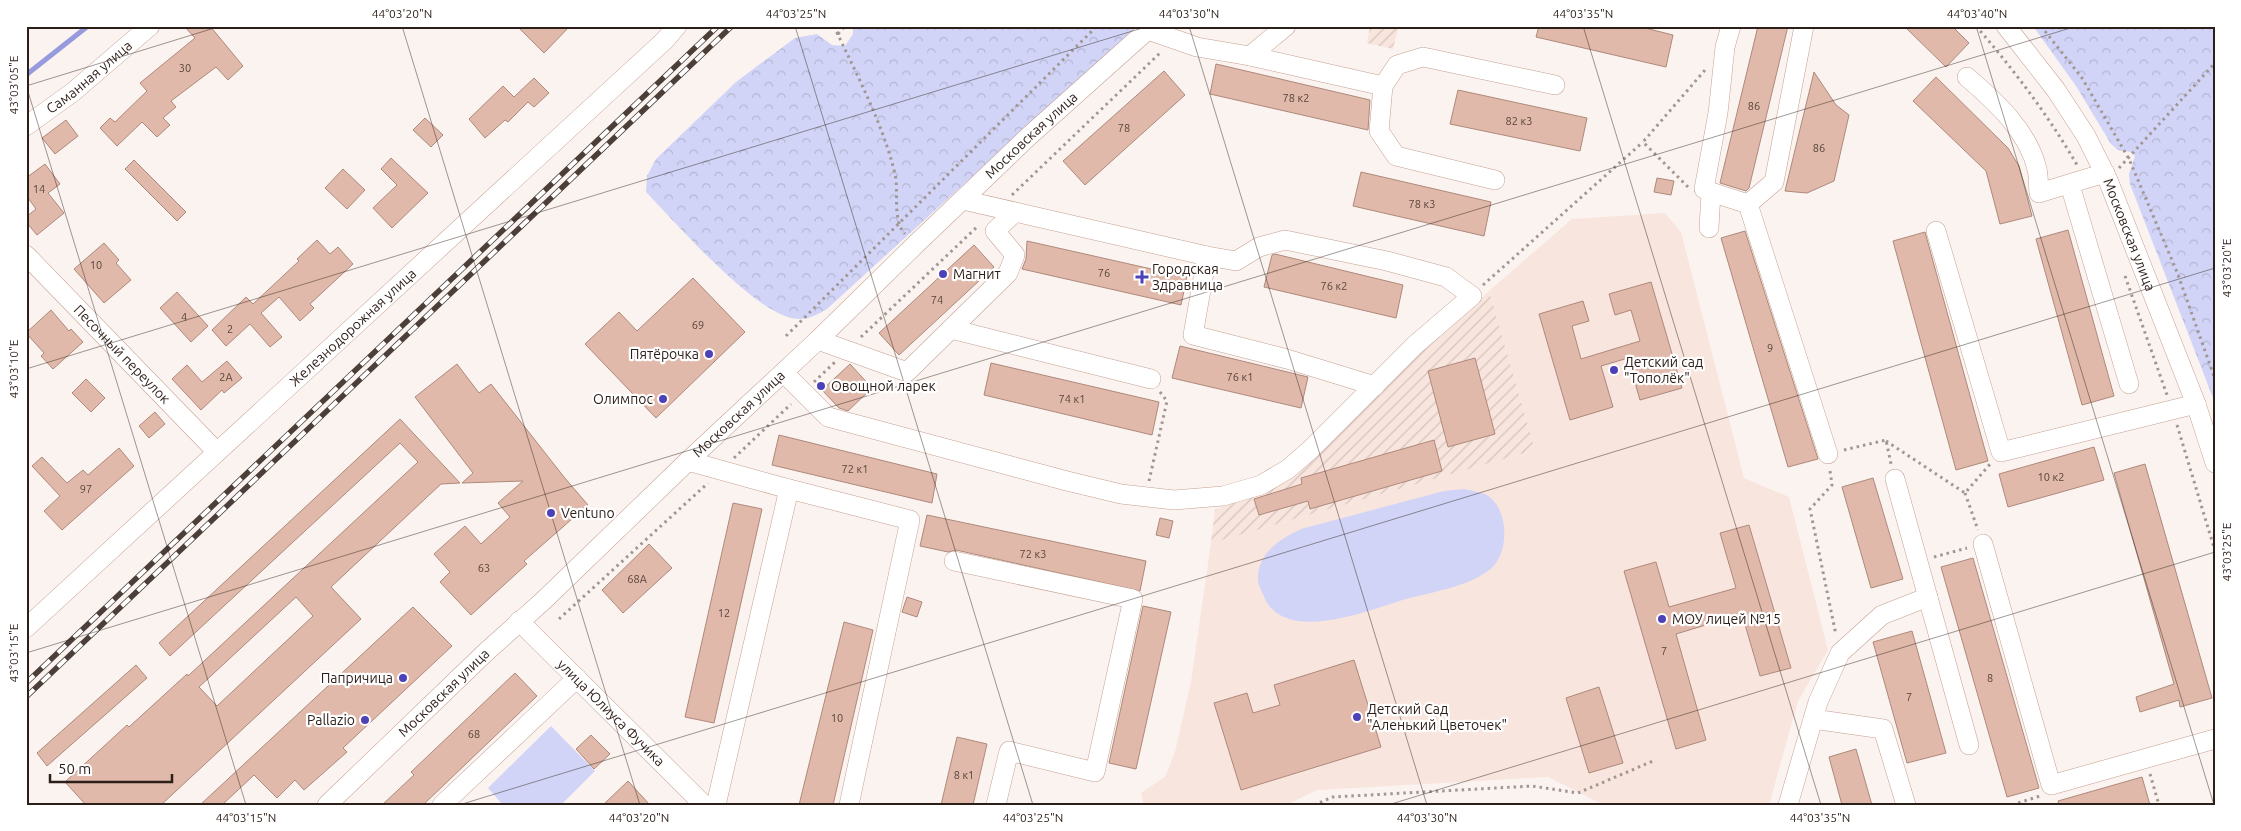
<svg xmlns="http://www.w3.org/2000/svg" width="2241" height="831" viewBox="0 0 2241 831" font-family="Ubuntu,sans-serif">
	<style>
		.built { fill: #f8e5dd }
		.industrial { fill: url(#industrial-furrows) }
		.green { fill: #d1d4f7 }
		.forest { fill: url(#forest-crowns) }
		.lines { fill: none; stroke-linecap: round; stroke-linejoin: round }
		.stream { stroke: #979bdd; stroke-width: 5 }
		.building { fill: #e0b9aa; stroke: #ae897b; fill-rule: evenodd }
		.minor-casing { stroke: #c5a091; stroke-width: 20 }
		.path { stroke: #a19692; stroke-width: 3; stroke-dasharray: 2.5 4; stroke-linecap: butt }
		.minor { stroke: #fff; stroke-width: 19 }
		.rail-casing { stroke: #4c3f39; stroke-width: 5.5 }
		.rail { stroke: #fff; stroke-width: 4; stroke-dasharray: 11; stroke-linecap: butt }
		.ticks { fill: none; stroke: #2c1e18; stroke-width: 1; stroke-opacity: 0.45 }
		.poi-dot { fill: #4d41b8; stroke: #fff; stroke-width: 2 }
		.labels { text-anchor: middle; dominant-baseline: central; stroke-width: 4.5; stroke-linejoin: round; paint-order: stroke }
		.number-label { font-size: 11px; fill: #59453c }
		.street-label { font-size: 14px; fill: #2c1e18; stroke: #fff }
		.poi-label { font-size: 14px; fill: #2c1e18; stroke: #fff; text-anchor: start }
		.neatline { fill: none; stroke: #2c1e18; stroke-width: 2 }
		.ticks-label { font-size: 12px; text-anchor: middle; fill: #2c1e18 }
	</style>
	<defs>
		<pattern id="industrial-furrows" width="10" height="10" patternUnits="userSpaceOnUse" patternTransform="scale(1.25)"><rect width="10" height="10" fill="#f8e5dd"/><path d="M-1 1l2-2M0 10L10 0M9 11l2-2" fill="none" stroke="#d5c4bd"/></pattern>
		<pattern id="forest-crowns" width="20" height="18" patternUnits="userSpaceOnUse" patternTransform="scale(1.25)"><rect width="20" height="18" fill="#d1d4f7"/><path d="M2 6a3 3 0 1 1 6 0M12 15a3 3 0 1 1 6 0" fill="none" stroke="#b4b6d3"/></pattern>
	</defs>
	<rect width="100%" height="100%" fill="#fbf3f0"/>
	<path class="built" d="M1665 213 1681 232 1744 478 1789 497 1828 650 1798 701 1769 805H1604L1548 777 1317 790 1286 805H1144L1141 793 1165 777 1175 752 1191 682 1211 543 1535 450 1489 291 1572 219Z"/>
	<path class="industrial" d="M1370 26H1386L1398 29 1393 49 1367 43Z
		M1489 291 1535 450 1211 543 1215 510 1285 477Z"/>
	<path class="green" d="M1465 489C1471 491 1481 492 1487 495 1510 510 1510 556 1488 571 1466 587 1432 592 1406 599 1369 610 1281 647 1263 594 1261 590 1258 584 1258 580 1257 553 1280 539 1301 529L1444 491Z
		M551 726 595 771 561 805H503L488 788Z"/>
	<path class="forest" d="M853 26H1137L827 309C815 316 806 321 791 318 750 308 677 224 646 192L647 176 656 159 736 82 795 38 817 34 832 45 845 46 853 34Z
		M2033 26H2215V403L2130 184 2129 174 2135 156 2131 152 2118 150 2111 144 2076 86Z"/>
	<g class="lines">
		<path class="stream" d="M26 75 88 26"/>
	</g>
	<path class="building" d="M184 26H210L243 66 228 80 216 67 171 101 176 107 163 118 170 125 157 137 142 122 117 146 100 128 110 118 115 122 147 91 140 83 195 38Z
		M517 26H570L544 53Z
		M1539 26H1637L1673 35 1666 67 1536 37Z
		M1758 26H1788L1749 188 1746 191 1720 183Z
		M1904 26H1952L1969 43 1946 67Z
		M1216 64 1370 100 1368 130 1210 94Z
		M1164 71 1185 95 1085 185 1063 161Z
		M1814 72 1836 105 1849 115 1834 181 1807 193 1785 191Z
		M1936 77 2008 148 2019 166 2032 216 2000 224 1986 171 1913 101Z
		M534 78 549 93 534 107 528 102 508 122 505 120 485 138 469 119 503 86 514 97Z
		M1458 90 1587 118 1580 151 1450 124Z
		M425 118 443 135 431 147 413 130Z
		M66 120 78 136 55 154 42 138Z
		M391 158 428 193 392 228 373 208 397 185 381 169Z
		M134 160 186 212 177 221 125 169Z
		M45 164 60 184 48 193 64 213 37 235 26 222V217L36 209 26 195V178Z
		M343 169 365 190 347 209 325 188Z
		M1361 172 1491 202 1484 236 1353 206Z
		M1657 178 1674 181 1671 195 1654 192Z
		M2068 230 2114 396 2082 405 2036 239Z
		M1745 231 1818 459 1788 467 1721 238Z
		M1925 232 1988 461 1956 470 1893 241Z
		M317 240 330 254 338 247 353 264 310 304 314 308 300 321 279 297 261 313 282 337 270 347 250 324 226 346 212 330 246 297 253 304 299 261 297 259Z
		M1027 241 1187 277 1181 305 1022 269 1026 259Z
		M104 243 119 260 116 263 131 280 104 303 74 269Z
		M974 245 994 267 899 355 879 333Z
		M1275 254 1403 285 1396 318 1264 287 1272 255Z
		M693 278 745 332 656 418 585 344 619 312 637 331Z
		M1651 282 1682 388 1640 400 1628 358 1601 366 1613 407 1570 420 1539 314 1583 301 1589 321 1572 326 1581 359 1640 341 1631 310 1615 315 1609 294Z
		M177 292 208 326 191 342 160 308Z
		M51 310 69 331 71 329 83 342 53 369 41 356 44 353 26 333Z
		M1180 346 1308 377 1301 408 1172 378Z
		M1475 358 1495 434 1448 447 1428 371Z
		M227 361 242 378 224 393 222 390 201 410 172 379 187 365 202 382Z
		M991 363 1159 402 1152 435 984 395Z
		M457 364 479 393 491 384 564 477 588 505 524 561 527 564 471 615 440 582 450 572 434 554 465 526 481 544 510 517 498 503 523 481 462 483 473 473 415 397Z
		M850 364 872 388 848 411 839 408 822 390Z
		M86 379 105 398 91 412 72 393Z
		M155 412 165 424 149 438 139 426Z
		M400 419 460 483 441 484 331 587 361 619 161 805H86L65 782 127 725 129 727 187 674 188 676 418 462 400 443 170 656 159 643ZM296 597 313 616 217 706 199 687Z
		M779 435 937 474 932 503 772 465Z
		M1434 440 1442 471 1310 509 1308 501 1259 515 1254 499 1302 484 1301 478Z
		M2094 447 2104 480 2008 507 1999 474Z
		M119 448 134 466 62 530 44 511 60 496 32 466 42 457 67 483 83 470 88 475Z
		M2145 464 2212 698 2180 707 2179 700 2140 712 2136 697 2174 684 2114 473Z
		M1873 478 1903 579 1871 588 1842 487Z
		M733 503 762 509 714 723 685 717Z
		M927 515 1146 561 1140 591 956 550 948 552 920 546Z
		M1160 518 1173 521 1169 538 1156 535Z
		M1749 525 1791 668 1760 676 1742 614 1676 634 1706 740 1676 749 1624 571 1656 562 1669 607 1736 588 1720 533Z
		M649 544 672 568 623 613 602 590Z
		M1973 558 2039 788 2007 797 1941 567Z
		M907 597 922 602 917 617 902 612Z
		M1143 606 1171 612 1136 769 1109 763Z
		M413 607 452 646 343 748 347 752 304 790 295 780 277 798 254 775 222 805H200Z
		M844 622 873 630 833 805H799Z
		M1912 631 1946 753 1907 763 1873 642Z
		M1354 660 1381 747 1241 790 1214 703 1247 693 1253 713 1280 705 1274 685Z
		M136 665 147 678 47 766 37 753Z
		M515 673 537 696 423 805H382L414 775 411 772Z
		M1599 687 1623 763 1589 773 1566 698Z
		M591 735 610 754 594 769 576 749Z
		M957 737 987 744 973 805H941Z
		M1856 749 1872 805H1842L1829 757Z
		M2142 777 2150 805H2059L2058 801Z
		M628 781 650 805H603Z"/>
	<g class="lines">
		<defs>
			<g id="minor">
				<path id="s1" d="M2006 26 2056 90 2086 136 2108 180 2196 404 2215 463"/>
				<path d="M1148 30 1197 47 1250 56 1383 86 1379 131 1396 156 1495 180"/>
				<path d="M1250 56 1286 26"/>
				<path d="M1967 77C1996 102 2028 131 2037 169 2039 177 2038 185 2039 193L2105 173"/>
				<path d="M1383 86 1397 65 1423 57 1555 85"/>
				<path id="s2" d="M26 126 73 92 150 26"/>
				<path d="M2070 185 2129 384"/>
				<path d="M1711 192 1748 204 1774 182 1804 26"/>
				<path d="M1748 204 1828 454"/>
				<path d="M1709 228 1711 192 1704 189 1718 113 1725 47 1731 26"/>
				<path d="M1936 231 2001 452 2196 404"/>
				<path id="s3" d="M26 255 217 452"/>
				<path d="M1207 256 1193 335 1287 359 1375 386"/>
				<path d="M951 329 1151 379"/>
				<path d="M818 340 907 372 1008 273 1015 255 995 231 1015 212"/>
				<path d="M784 373 828 417 1067 481 1121 494 1174 500 1223 496 1261 485 1288 469 1310 450 1415 345 1472 296 1446 277 1387 261 1285 240 1259 247 1236 261 1207 256 963 200"/>
				<path d="M688 461 789 489 910 520 849 805"/>
				<path d="M1895 479 1969 745"/>
				<path d="M1983 544 2051 785 2215 739"/>
				<path d="M954 561 1133 599 1095 772 1009 751 996 805"/>
				<path id="s4" d="M519 621 704 805"/>
				<path id="s5" d="M26 628 664 41 677 26"/>
				<path d="M1813 719 1883 729 1906 805"/>
				<path id="s6" d="M327 805 486 652 543 601 688 461 818 340 916 244 1028 137 1152 26"/>
				<path d="M442 805 577 678"/>
				<path d="M716 805 789 489"/>
				<path d="M1788 805 1818 702 1840 653 1882 615 1928 597"/>
			</g>
		</defs>
		<use href="#minor" class="minor-casing"/>
		<path class="path" d="M834 26C857 76 882 121 895 174 899 191 892 220 905 234
			M1976 26C2014 70 2048 115 2077 165
			M2041 26 2082 78 2129 159 2177 272 2215 379
			M838 34 845 26
			M2119 168 2215 63
			M1688 187 1643 142 1705 70
			M1012 195 1161 52
			M2125 276 2167 395
			M1483 285 1643 142
			M786 336 1097 26
			M861 337 978 226
			M814 382 835 362
			M2177 425 2215 551
			M1886 441 1965 493 1991 463
			M1844 450 1886 440 1891 464
			M734 458 791 404
			M1830 471 1832 485 1810 509 1836 635
			M1149 481 1167 401 1160 392
			M1965 493 1978 530
			M1934 557 1967 548
			M559 619 708 483
			M2150 774 2159 805
			M1314 805 1333 797 1532 786 1578 793 1653 761
			M2012 805 2040 796"/>
		<use href="#minor" class="minor"/>
		<defs>
			<path id="rail" d="M26 683 718 26
				M26 697 732 26"/>
		</defs>
		<use href="#rail" class="rail-casing"/>
		<use href="#rail" class="rail"/>
	</g>
	<path class="ticks" d="M402 26 640 805M795 26 1033 805M1189 26 1427 805M1583 26 1821 805M1976 26 2214 805M26 85 246 805M26 86 221 26M26 369 1149 26M26 653 2077 26M459 805 2215 268M1388 805 2215 552"/>
	<g class="poi-dot">
		<circle cx="943" cy="274" r="5"/>
		<path d="M1139.5 269.5h5v5h5v5h-5v5h-5v-5h-5v-5h5z"/>
		<circle cx="709" cy="354" r="5"/>
		<circle cx="1614" cy="370" r="5"/>
		<circle cx="821" cy="386" r="5"/>
		<circle cx="663" cy="399" r="5"/>
		<circle cx="551" cy="513" r="5"/>
		<circle cx="1662" cy="619" r="5"/>
		<circle cx="403" cy="678" r="5"/>
		<circle cx="1357" cy="717" r="5"/>
		<circle cx="365" cy="720" r="5"/>
	</g>
	<g class="labels">
		<g class="number-label">
			<text x="185" y="68">30</text>
			<text x="1296" y="98">78 к2</text>
			<text x="1754" y="106">86</text>
			<text x="1519" y="121">82 к3</text>
			<text x="1124" y="128">78</text>
			<text x="1819" y="148">86</text>
			<text x="39" y="189">14</text>
			<text x="1422" y="204">78 к3</text>
			<text x="96" y="265">10</text>
			<text x="1104" y="273">76</text>
			<text x="1334" y="286">76 к2</text>
			<text x="937" y="300">74</text>
			<text x="184" y="317">4</text>
			<text x="698" y="325">69</text>
			<text x="230" y="329">2</text>
			<text x="1770" y="348">9</text>
			<text x="226" y="377">2А</text>
			<text x="1240" y="377">76 к1</text>
			<text x="1072" y="399">74 к1</text>
			<text x="855" y="469">72 к1</text>
			<text x="2051" y="477">10 к2</text>
			<text x="86" y="489">97</text>
			<text x="1033" y="554">72 к3</text>
			<text x="484" y="568">63</text>
			<text x="637" y="579">68А</text>
			<text x="724" y="613">12</text>
			<text x="1664" y="651">7</text>
			<text x="1990" y="678">8</text>
			<text x="1909" y="697">7</text>
			<text x="837" y="718">10</text>
			<text x="474" y="734">68</text>
			<text x="964" y="775">8 к1</text>
		</g>
		<g class="street-label">
			<text stroke="none"><textPath href="#s2" startOffset="80">Саманная улица</textPath></text>
			<text stroke="none"><textPath href="#s6" startOffset="972">Московская улица</textPath></text>
			<text stroke="none"><textPath href="#s1" startOffset="244">Московская улица</textPath></text>
			<text stroke="none"><textPath href="#s5" startOffset="444">Железнодорожная улица</textPath></text>
			<text stroke="none"><textPath href="#s3" startOffset="138">Песочный переулок</textPath></text>
			<text stroke="none"><textPath href="#s6" startOffset="568">Московская улица</textPath></text>
			<text stroke="none"><textPath href="#s6" startOffset="162">Московская улица</textPath></text>
			<text stroke="none"><textPath href="#s4" startOffset="130">улица Юлиуса Фучика</textPath></text>
		</g>
		<g class="poi-label">
			<text x="1152" y="269">Городская<tspan x="1152" dy="16">Здравница</tspan></text>
			<text x="953" y="274">Магнит</text>
			<text x="699" y="354" text-anchor="end">Пятёрочка</text>
			<text x="1624" y="362">Детский сад<tspan x="1624" dy="16">"Тополёк"</tspan></text>
			<text x="831" y="386">Овощной ларек</text>
			<text x="653" y="399" text-anchor="end">Олимпос</text>
			<text x="561" y="513">Ventuno</text>
			<text x="1672" y="619">МОУ лицей №15</text>
			<text x="393" y="678" text-anchor="end">Папричица</text>
			<text x="1367" y="709">Детский Сад<tspan x="1367" dy="16">"Аленький Цветочек"</tspan></text>
			<text x="355" y="720" text-anchor="end">Pallazio</text>
		</g>
	</g>
	<rect width="2241" height="831" fill="none" stroke="#ffffff" stroke-width="55"/>
	<path d="M50 774v8h122v-8" fill="none" stroke="#2c1e18" stroke-width="2.5"/>
	<text x="58" y="774" font-size="15" fill="#2c1e18" stroke="#ffffff" stroke-width="4" paint-order="stroke">50 m</text>
	<rect x="28" y="28" width="2186" height="776" class="neatline"/>
	<g class="ticks-label">
		<text x="402" y="18">44°03'20"N</text>
		<text x="796" y="18">44°03'25"N</text>
		<text x="1189" y="18">44°03'30"N</text>
		<text x="1583" y="18">44°03'35"N</text>
		<text x="1977" y="18">44°03'40"N</text>
		<text transform="translate(14 85) rotate(-90)" y="4">43°03'05"E</text>
		<text transform="translate(2227 268) rotate(-90)" y="4">43°03'20"E</text>
		<text transform="translate(14 369) rotate(-90)" y="4">43°03'10"E</text>
		<text transform="translate(2227 552) rotate(-90)" y="4">43°03'25"E</text>
		<text transform="translate(14 653) rotate(-90)" y="4">43°03'15"E</text>
		<text x="246" y="822">44°03'15"N</text>
		<text x="639" y="822">44°03'20"N</text>
		<text x="1033" y="822">44°03'25"N</text>
		<text x="1427" y="822">44°03'30"N</text>
		<text x="1820" y="822">44°03'35"N</text>
	</g>
</svg>
